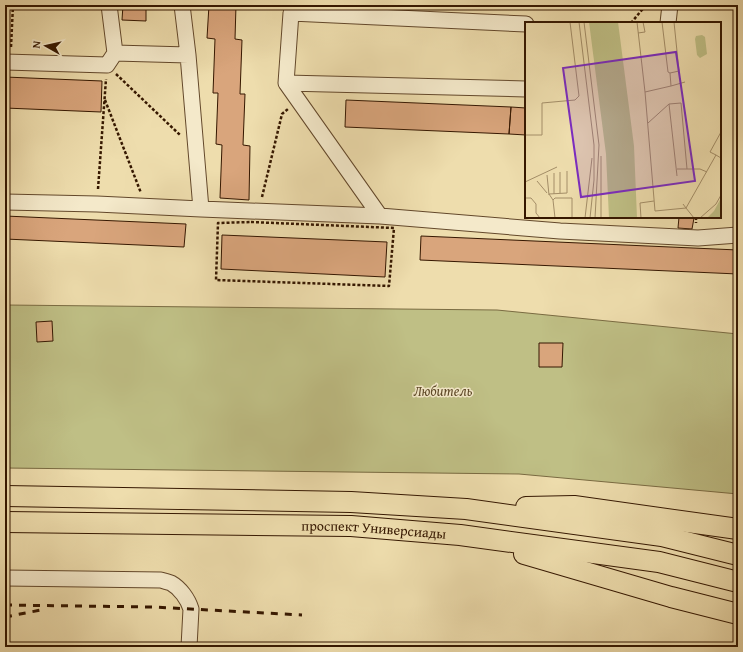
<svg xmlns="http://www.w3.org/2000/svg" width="743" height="652" viewBox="0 0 743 652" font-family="'Gentium Book Plus',serif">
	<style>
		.green { fill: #bfbf85; stroke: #7a6b42 }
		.building { fill: #d9a57c; stroke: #351700 }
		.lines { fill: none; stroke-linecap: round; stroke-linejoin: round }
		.minor-casing { stroke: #63482b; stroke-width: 17 }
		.major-casing { stroke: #351700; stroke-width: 22 }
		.path { stroke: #351700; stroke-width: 2.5; stroke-dasharray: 3 2; stroke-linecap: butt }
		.minor { stroke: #f4e9ca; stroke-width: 15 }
		.major { stroke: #eeddad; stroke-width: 20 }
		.rail { stroke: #351700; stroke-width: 3; stroke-dasharray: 7 7; stroke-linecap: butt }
		.labels { text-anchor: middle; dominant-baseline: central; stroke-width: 3; stroke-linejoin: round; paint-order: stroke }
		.park-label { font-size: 14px; font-style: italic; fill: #5e4928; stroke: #f4e9ca }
		.street-label { font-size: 14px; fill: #351700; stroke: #f4e9ca }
		.inset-road { fill: none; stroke: #a48e68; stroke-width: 1 }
		.view { fill: #7b2cbf; fill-opacity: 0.15; stroke: #7b2cbf; stroke-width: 2 }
		.inset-edge { fill: none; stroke: #351700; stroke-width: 2 }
	</style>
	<rect width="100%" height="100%" fill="#eeddad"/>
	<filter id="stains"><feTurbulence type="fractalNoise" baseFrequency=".005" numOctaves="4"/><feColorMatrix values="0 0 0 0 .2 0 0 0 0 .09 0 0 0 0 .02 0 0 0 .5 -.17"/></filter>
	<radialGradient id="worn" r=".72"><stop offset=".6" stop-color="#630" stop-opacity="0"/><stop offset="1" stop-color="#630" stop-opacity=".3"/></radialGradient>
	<path class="green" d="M5 305 497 310 738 334V494L519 474 5 468Z"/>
	<path class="building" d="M123 5H146V21L122 20Z
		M209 5H236L235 39 242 40 240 94H245L243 145 250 146 249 200 220 198 222 145 216 144 218 93H213L215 39 207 38Z
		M543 5H618V8Z
		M5 77 102 81 101 112 5 108Z
		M346 100 511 107 509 134 345 127Z
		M511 107 526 108V135L509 134Z
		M5 216 186 224 184 247 5 239Z
		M679 217 694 218 692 229 678 228Z
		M222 235 387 242 385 277 221 269Z
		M421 236 738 250V274L420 260Z
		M52 321 53 341 37 342 36 322Z
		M539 343H563L562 367H539Z"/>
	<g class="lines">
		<defs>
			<path id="minor" d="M109 5 115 53 188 55 201 209 380 216 560 231 698 238 738 235
				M182 5 188 55
				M668 23 670 5
				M526 24 291 13 286 83 526 89
				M5 62 107 65 115 53
				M286 83 380 216
				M5 202 97 204 201 209
				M5 578 161 580C164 581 168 582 171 583 180 588 188 599 191 609L189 647"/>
			<g id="major">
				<path d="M5 496 351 502 466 509 662 536 738 555"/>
				<path d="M526 507 574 506 738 529"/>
				<path id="s1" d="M5 522 351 526 460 535 659 562 738 582"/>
				<path d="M524 554 671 597 738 614"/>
			</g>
		</defs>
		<use href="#minor" class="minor-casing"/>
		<use href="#major" class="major-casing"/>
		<path class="path" d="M631 23 646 5
			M11 47 13 5
			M116 74 180 135
			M105 100 141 193
			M98 189 106 79
			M262 197 282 114 288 109
			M696 217V223
			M251 222 394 228 389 286 216 280 218 223Z"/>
		<use href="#minor" class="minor"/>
		<use href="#major" class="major"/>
		<path class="rail" d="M5 605 153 607 302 615
			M5 617 46 609"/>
	</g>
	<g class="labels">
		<g class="park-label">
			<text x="443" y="391">Любитель</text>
		</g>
		<g class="street-label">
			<text stroke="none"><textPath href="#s1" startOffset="369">проспект Универсиады</textPath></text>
		</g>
	</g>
	<g transform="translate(525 22)">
		<rect width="196" height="196" fill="#eeddad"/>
		<path d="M64 0H93L109 124 112 196H84L81 132ZM177 13 180 15 182 32 175 36 172 33 170 17 171 14ZM196 176V196H182L189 189Z" fill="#bfbf85"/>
		<path class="inset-road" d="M54 0 69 123V158L65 196M59 0 74 123 70 196M112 0 120 70M137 0 143 50 145 51M149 0 154 49 145 51 146 64 120 70 130 189 161 186 169 196M113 11 120 10 118 0M146 64 160 60M123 101 144 82M0 113H17V81L50 78 54 74 45 0M191 133 185 130 196 110M152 147H162L156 81 144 82 152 154M162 147H175L182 150M35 150V171M29 151V172M22 153 24 173M12 159 22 171M0 160 32 145M0 176H6L11 182V191L15 196M28 178 24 172 42 171V149M158 182 161 186 191 133 196 136M30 196 28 178 30 176H47V196M60 196 67 136M76 196V134M116 196 115 181 129 179M175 196 191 182 196 173"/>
		<path class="view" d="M151 30 170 159 56 175 38 46Z"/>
		<rect width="196" height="196" class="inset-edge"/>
	</g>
	<rect width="743" height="652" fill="none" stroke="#eeddad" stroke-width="20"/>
	<rect x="6" y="6" width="731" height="640" fill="none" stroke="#351700" stroke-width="2"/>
	<rect x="10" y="10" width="723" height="632" fill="none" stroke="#351700"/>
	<g transform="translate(46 46) rotate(278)" stroke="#f4e9ca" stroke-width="3" paint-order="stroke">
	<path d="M0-3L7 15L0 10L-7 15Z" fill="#351700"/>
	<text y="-6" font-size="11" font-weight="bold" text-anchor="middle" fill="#351700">N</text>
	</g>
	<rect width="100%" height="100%" filter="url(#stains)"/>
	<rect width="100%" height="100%" fill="url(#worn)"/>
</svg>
